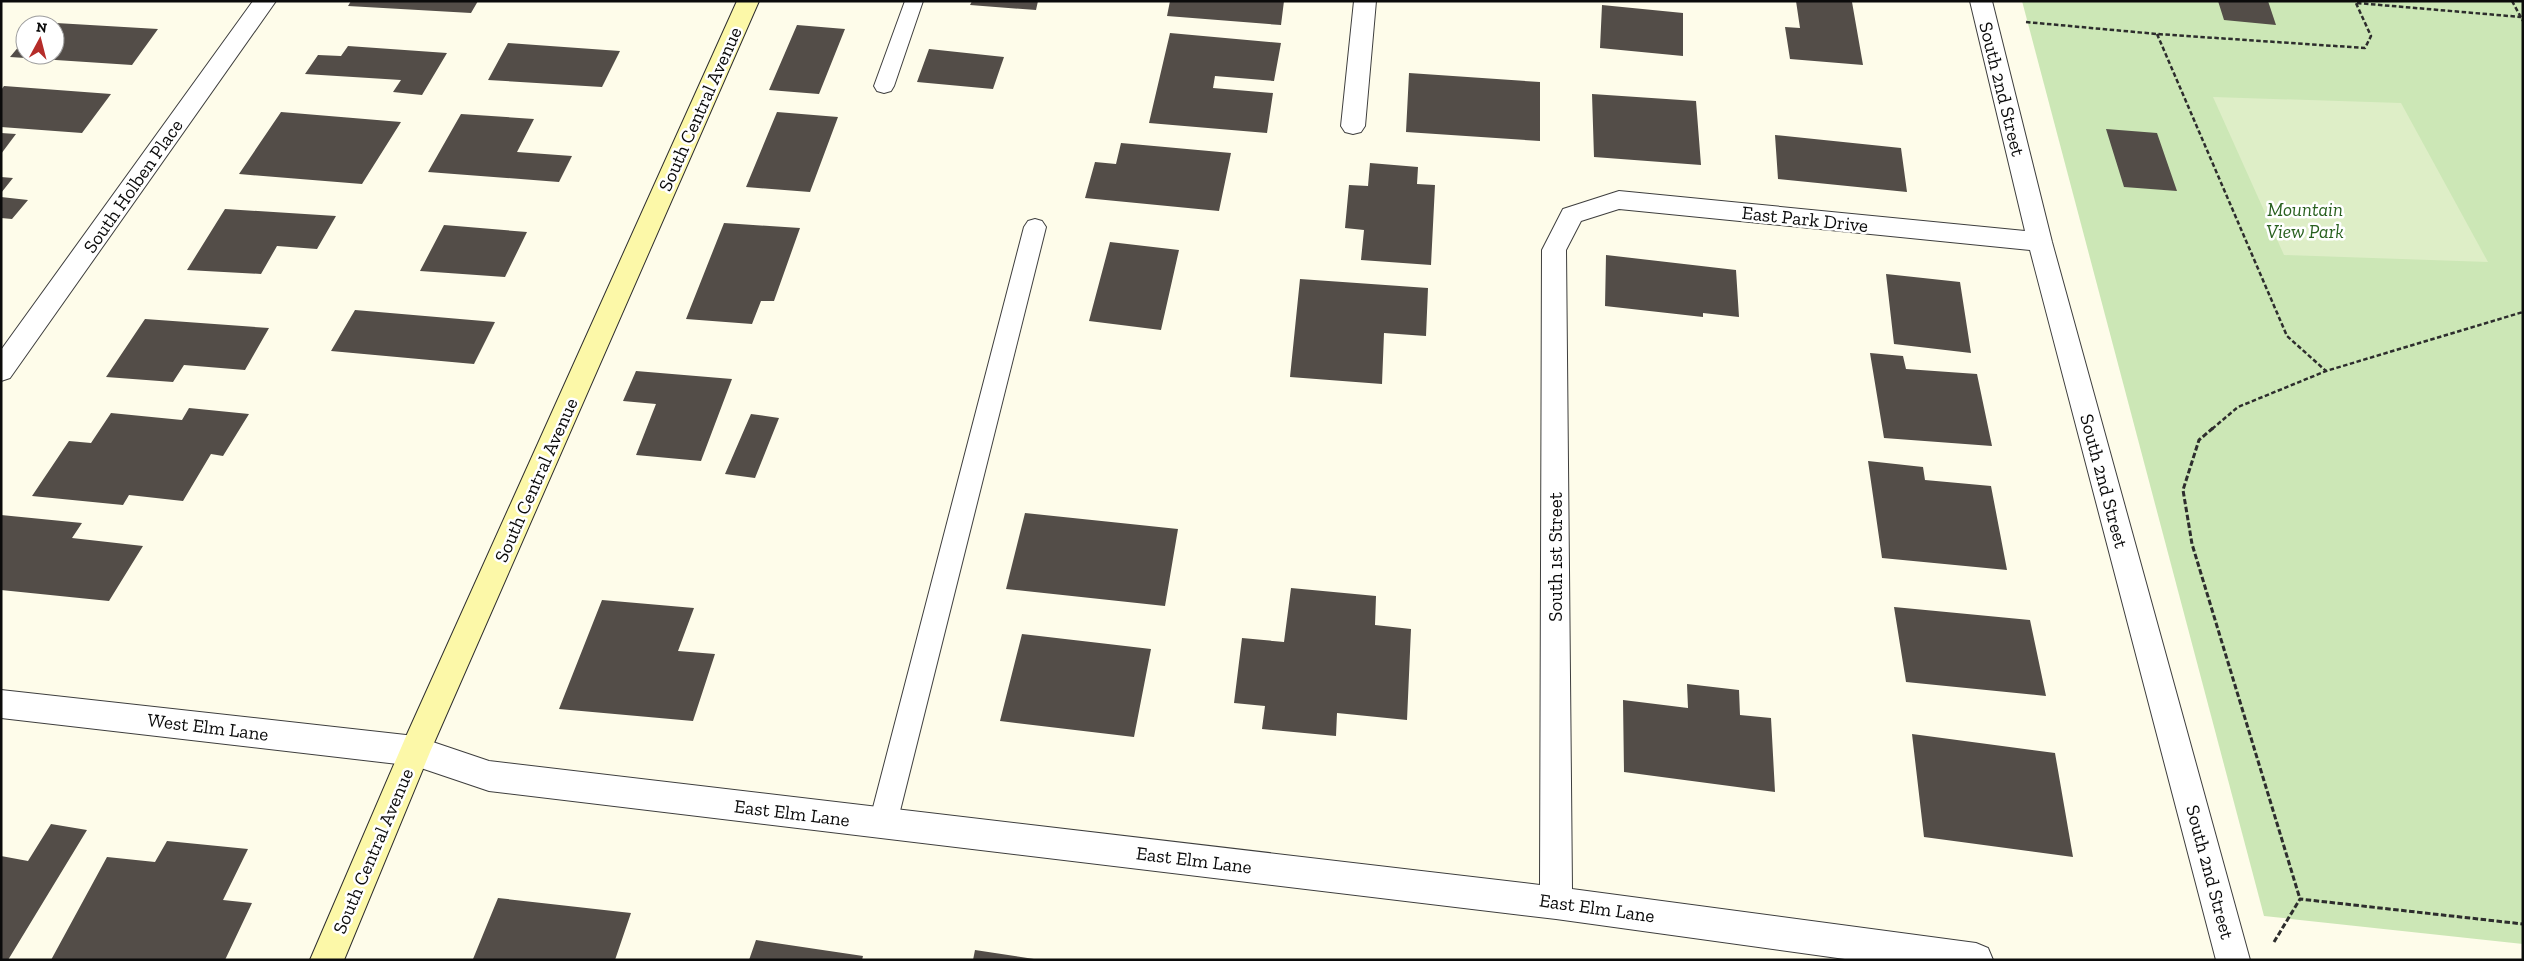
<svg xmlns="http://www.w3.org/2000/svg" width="2524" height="961" viewBox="0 0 2524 961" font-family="'Zilla Slab',serif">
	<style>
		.green { fill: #cce7b6 }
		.pitch { fill: #deeec7 }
		.building { fill: #534d48 }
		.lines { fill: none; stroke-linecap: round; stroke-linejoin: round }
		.lane-casing { stroke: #3e3e3e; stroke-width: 2 }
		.street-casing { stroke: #3e3e3e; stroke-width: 2 }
		.secondary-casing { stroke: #2d2d2d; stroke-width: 2 }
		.path-far1 { stroke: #2d2d2d; stroke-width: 2.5; stroke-dasharray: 4.5 2.5; stroke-linecap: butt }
		.path { stroke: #2d2d2d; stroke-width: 3; stroke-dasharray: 5.5 2.5; stroke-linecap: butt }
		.lane { fill: #fff; fill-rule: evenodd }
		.street { fill: #fff; fill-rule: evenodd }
		.secondary { fill: #fcf8a8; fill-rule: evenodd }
		.labels { text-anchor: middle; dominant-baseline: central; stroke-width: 5; stroke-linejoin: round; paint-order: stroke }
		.street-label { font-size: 19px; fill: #0b0b0b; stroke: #fff }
		.park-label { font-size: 19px; font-style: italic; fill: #28601f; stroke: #fff }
	</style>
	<rect width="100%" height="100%" fill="#fefcea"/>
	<path class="green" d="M2022 1H2523V944L2264 916Z"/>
	<path class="pitch" d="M2213 97 2401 103 2488 262 2284 255Z"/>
	<path class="building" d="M351 1H478L471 13 348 6Z
		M972 1H1038L1036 10 970 5Z
		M1170 1H1284L1281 25 1167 16Z
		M1796 1 1852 2 1863 65 1790 59 1785 27 1800 28Z
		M2218 1H2268L2276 25 2224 20Z
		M1602 5 1683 13V56L1600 48Z
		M39 22 158 29 132 65 10 57 25 39V55H55V25H36Z
		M797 25 845 29 819 94 769 90Z
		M1170 33 1281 43 1274 81 1215 76 1213 88 1273 93 1267 133 1149 123Z
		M508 43 620 51 602 87 488 80Z
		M348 46 447 53 422 95 393 92 401 80 305 74 318 55 341 56Z
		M929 49 1004 57 993 89 917 82Z
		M1409 73 1540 82V141L1406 132Z
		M4 86 111 94 82 133 1 127V90Z
		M1592 94 1696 101 1701 165 1594 157Z
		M281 112 401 122 362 184 239 174Z
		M777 112 838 117 810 192 746 187Z
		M461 114 534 119 517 152 572 156 559 182 428 172Z
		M2106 129 2157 133 2177 191 2124 187Z
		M1 133 16 134 1 154Z
		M1775 135 1901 148 1907 192 1778 179Z
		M1121 143 1231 153 1219 211 1085 198 1095 162 1116 164Z
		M1370 163 1418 167 1417 184 1435 185 1431 265 1361 260 1364 230 1345 228 1349 185 1368 186Z
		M1 177 13 178 1 193Z
		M1 197 28 200 12 219 1 218Z
		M225 209 336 216 317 249 277 246 261 274 187 270Z
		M724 223 800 228 774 301H761L752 324 686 319Z
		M444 225 527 232 505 277 420 271Z
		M1110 242 1179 250 1161 330 1089 321Z
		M1606 255 1736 270 1739 317 1703 313V317L1605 306Z
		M1886 274 1960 282 1971 353 1894 344Z
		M1300 279 1428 288 1426 336 1384 333 1382 384 1290 377Z
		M355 310 495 322 474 364 331 351Z
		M145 319 269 328 245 370 184 365 173 382 106 377Z
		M1870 353 1903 356 1906 369 1977 374 1992 446 1884 438Z
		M636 371 732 379 701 461 636 455 656 404 623 401Z
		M189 408 249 414 223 456 211 454 183 501 129 495 123 505 32 496 69 441 91 443 111 413 182 420Z
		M751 414 779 418 755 478 725 474Z
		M1868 461 1923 467 1925 480 1991 486 2007 570 1882 558Z
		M1025 513 1178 529 1165 606 1006 589Z
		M1 515 82 523 72 538 143 546 109 601 1 590Z
		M1291 588 1376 596 1375 625 1411 629 1407 720 1337 713 1336 736 1262 729 1265 706 1234 703 1242 638 1284 642Z
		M602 600 694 608 678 651 715 654 693 721 559 709Z
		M1894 607 2030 620 2046 696 1906 682Z
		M1022 634 1151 649 1134 737 1000 721Z
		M1687 684 1739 690 1740 715 1771 718 1775 792 1624 772 1623 700 1688 708Z
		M1912 734 2055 753 2073 857 1924 837Z
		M51 824 87 830 8 960H1V856L28 861Z
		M167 841 248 849 223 900 252 903 225 960H51L107 857 155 862Z
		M498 898 631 913 615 960 473 959Z
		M756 940 863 956 862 960H749Z
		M975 950 1034 959V960H973Z"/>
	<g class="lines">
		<defs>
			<path id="lane" d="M905 1H923L894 86 891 91 884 93 877 91 874 86Z
				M1035 219 1042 221 1046 227 897 823 893 832 883 836 873 832 869 823 1024 227 1028 221Z"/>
			<path id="street" d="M253 1H276L10 378 1 381V350Z
				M1354 1H1376L1365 126 1361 132 1353 134 1345 132 1341 126Z
				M1970 1H1992L2052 242 2250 960H2216L2030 250 1619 209 1581 221 1566 250 1572 889 1976 943 1988 948 1993 960H1852L1556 919 489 791 415 766 1 718V690L415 736 489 761 1540 885 1542 250 1563 209 1619 191 2025 231Z"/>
			<path id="secondary" d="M737 1H759L430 752 344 960H310L404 741Z"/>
		</defs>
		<use href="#lane" class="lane-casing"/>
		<use href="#street" class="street-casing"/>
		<use href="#secondary" class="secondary-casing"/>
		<path class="path-far1" d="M2512 1 2523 21
			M2357 3 2521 17
			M2026 22 2157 34 2365 48 2371 36 2355 1
			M2157 34 2287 336 2326 371
			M2212 429 2238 407 2326 371 2523 312"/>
		<path class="path" d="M2213 428 2199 440 2183 490 2192 544 2300 899
			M2274 942 2300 899 2523 924"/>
		<use href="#lane" class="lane"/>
		<use href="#street" class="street"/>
		<use href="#secondary" class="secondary"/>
	</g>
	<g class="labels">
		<g class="street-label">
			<text transform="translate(2002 89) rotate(76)">South 2nd Street</text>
			<text transform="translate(700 109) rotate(-66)">South Central Avenue</text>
			<text transform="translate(133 186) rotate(-55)">South Holben Place</text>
			<text transform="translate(1805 219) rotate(6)">East Park Drive</text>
			<text transform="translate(536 480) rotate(-66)">South Central Avenue</text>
			<text transform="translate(2104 481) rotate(75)">South 2nd Street</text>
			<text transform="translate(1555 557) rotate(-90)">South 1st Street</text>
			<text transform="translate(208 727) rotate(7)">West Elm Lane</text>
			<text transform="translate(792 813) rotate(7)">East Elm Lane</text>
			<text transform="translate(373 851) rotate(-67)">South Central Avenue</text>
			<text transform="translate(1194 860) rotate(7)">East Elm Lane</text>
			<text transform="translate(2210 872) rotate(75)">South 2nd Street</text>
			<text transform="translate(1597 908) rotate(8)">East Elm Lane</text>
		</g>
		<g class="park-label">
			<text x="2305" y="209">Mountain<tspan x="2305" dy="22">View Park</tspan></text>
		</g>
	</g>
	<rect width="2524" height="961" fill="none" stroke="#0b0b0b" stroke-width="5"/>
	<g transform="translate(40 40) rotate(7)"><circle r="24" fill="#ffffff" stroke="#9d9d9d"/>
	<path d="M0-4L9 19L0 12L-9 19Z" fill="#b52c29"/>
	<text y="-8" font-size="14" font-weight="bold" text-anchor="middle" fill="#0b0b0b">N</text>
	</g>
</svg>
